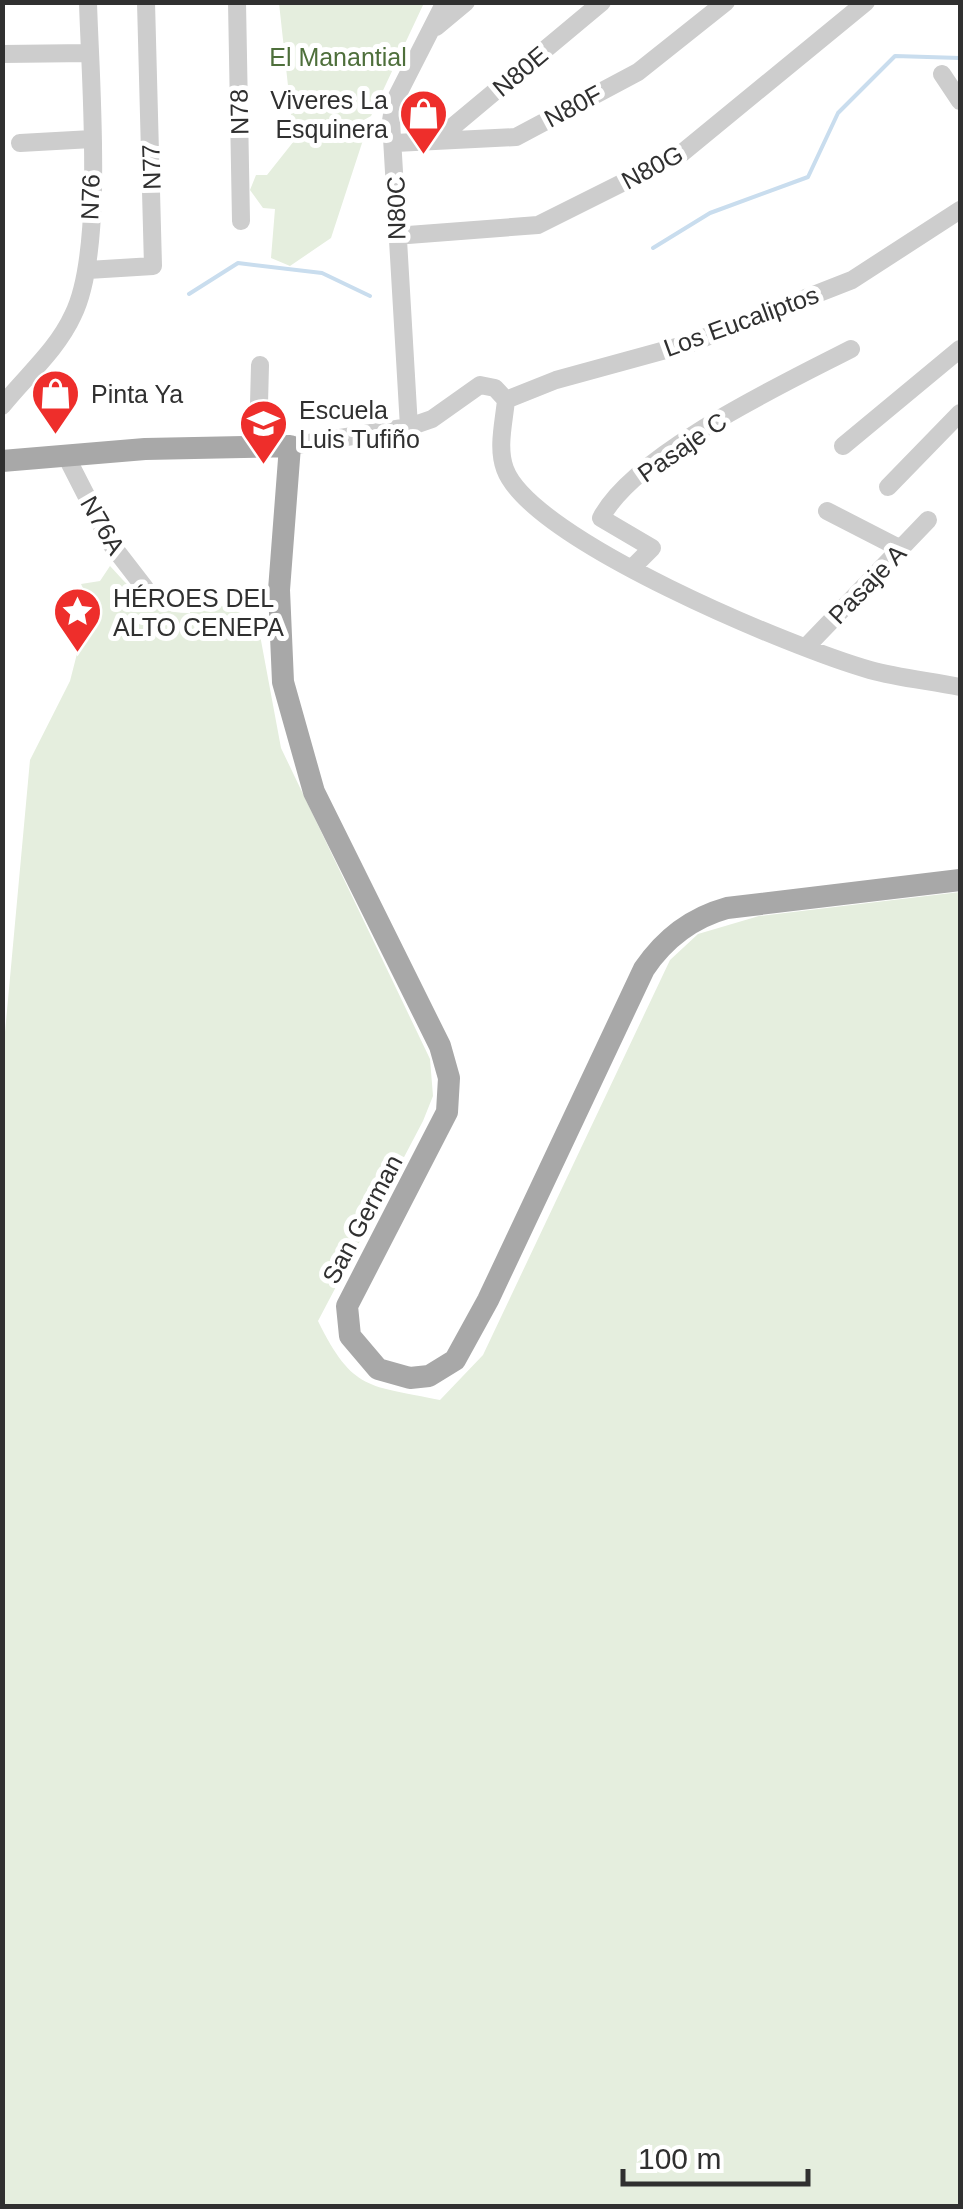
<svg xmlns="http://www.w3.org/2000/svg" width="963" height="2209" viewBox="0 0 963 2209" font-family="Arial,sans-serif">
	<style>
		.green { fill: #e5eede }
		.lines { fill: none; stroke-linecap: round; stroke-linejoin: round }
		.stream { stroke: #c9ddee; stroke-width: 4 }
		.minor { stroke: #cdcdcd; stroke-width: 18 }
		.major { stroke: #a8a8a8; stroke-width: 22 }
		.labels { text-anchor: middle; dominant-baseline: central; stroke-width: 10; stroke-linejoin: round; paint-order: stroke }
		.park-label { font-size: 25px; fill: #4e6f3b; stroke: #fff }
		.street-label { font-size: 25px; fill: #303030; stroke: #fff }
		.poi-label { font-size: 25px; fill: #303030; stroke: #fff; text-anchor: start }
	</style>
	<rect width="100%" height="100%" fill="#fff"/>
	<path class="green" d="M279 3H424L371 116 355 125 363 140 331 238 290 266 271 258 275 209 263 208 250 190 256 175H267L294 141Z
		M110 566C133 591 153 614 190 613L192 595 257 619 281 748 430 1059 433 1096 423 1121 318 1321C353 1392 369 1385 440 1400L483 1355 670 960 698 934 759 916 960 892V2206H3V1054L30 760 70 681 90 603 81 584 100 581Z"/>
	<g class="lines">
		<path class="stream" d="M653 248 710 213 808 177 838 113 895 56 960 58
			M189 294 238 263 322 273 370 296
			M2 303V327"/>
		<path class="minor" d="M237 2 241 221
			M436 27 466 2
			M2 54 90 53
			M942 74 960 101
			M438 139 602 2
			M20 143 92 139
			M395 143 516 137 638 72 726 2
			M395 236 538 225 682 153 866 2
			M88 270 153 266 146 2
			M506 400 556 380 691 343 852 280 960 210
			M2 406C26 376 57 350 73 315 105 251 90 78 88 2
			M409 427 391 121 394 102 445 2
			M258 443 260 365
			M290 446 409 427 432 419 480 385 495 388 506 400C504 422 497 448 505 469 531 540 795 649 870 670 899 678 931 681 960 687
			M843 446 960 349
			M67 458 111 544 145 588
			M888 487 960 413
			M827 511 901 549
			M633 567 652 548 601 518C634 454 785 383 851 349
			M806 647 928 520"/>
		<path class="major" d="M2 461 145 449 290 446 279 590 283 682 314 792 440 1046 449 1078 447 1112 347 1306 350 1336 378 1369 410 1378 429 1376 455 1360 488 1300 644 969C665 938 691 918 727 908L960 880"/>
	</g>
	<defs>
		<symbol id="shop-pin" viewBox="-11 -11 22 30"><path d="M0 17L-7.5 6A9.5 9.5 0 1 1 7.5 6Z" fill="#ee2e2b" stroke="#fff"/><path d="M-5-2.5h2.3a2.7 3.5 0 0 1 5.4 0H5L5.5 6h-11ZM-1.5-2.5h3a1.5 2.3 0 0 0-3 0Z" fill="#fff"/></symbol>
		<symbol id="school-pin" viewBox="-11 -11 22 30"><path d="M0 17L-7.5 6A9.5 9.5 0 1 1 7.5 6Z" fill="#ee2e2b" stroke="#fff"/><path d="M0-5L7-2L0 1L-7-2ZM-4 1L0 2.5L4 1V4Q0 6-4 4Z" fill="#fff"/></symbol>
		<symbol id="sight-pin" viewBox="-11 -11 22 30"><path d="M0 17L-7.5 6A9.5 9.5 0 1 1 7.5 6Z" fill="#ee2e2b" stroke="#fff"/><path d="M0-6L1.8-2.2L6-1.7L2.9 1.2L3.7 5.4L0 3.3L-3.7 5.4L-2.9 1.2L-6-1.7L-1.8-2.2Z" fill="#fff"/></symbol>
	</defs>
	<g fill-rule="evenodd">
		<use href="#shop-pin" x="396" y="86" width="55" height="75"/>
		<use href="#shop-pin" x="28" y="366" width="55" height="75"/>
		<use href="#school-pin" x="236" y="396" width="55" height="75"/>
		<use href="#sight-pin" x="50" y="584" width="55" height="75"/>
	</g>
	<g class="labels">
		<g class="park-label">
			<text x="338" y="57">El Manantial</text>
		</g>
		<g class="street-label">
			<text transform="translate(520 71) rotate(-40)">N80E</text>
			<text transform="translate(573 106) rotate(-28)">N80F</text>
			<text transform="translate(239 112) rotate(-91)">N78</text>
			<text transform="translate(151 167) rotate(-92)">N77</text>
			<text transform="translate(652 167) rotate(-28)">N80G</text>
			<text transform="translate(90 197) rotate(-88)">N76</text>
			<text transform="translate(396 208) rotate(-91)">N80C</text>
			<text transform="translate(741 321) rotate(-20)">Los Eucaliptos</text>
			<text transform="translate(682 447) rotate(-35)">Pasaje C</text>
			<text transform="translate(103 525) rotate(60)">N76A</text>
			<text transform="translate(867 584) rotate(-46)">Pasaje A</text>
			<text transform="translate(362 1219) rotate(-62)">San German</text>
		</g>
		<g class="poi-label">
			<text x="388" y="100" text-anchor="end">Viveres La<tspan x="388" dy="29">Esquinera</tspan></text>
			<text x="91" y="394">Pinta Ya</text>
			<text x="299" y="410">Escuela<tspan x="299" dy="29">Luis Tufiño</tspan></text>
			<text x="113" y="598">HÉROES DEL<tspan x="113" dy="29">ALTO CENEPA</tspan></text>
		</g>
	</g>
	<rect width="963" height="2209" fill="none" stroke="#303030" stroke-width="10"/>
	<path d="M623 2169v15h185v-15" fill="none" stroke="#303030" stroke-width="5"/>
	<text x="638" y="2169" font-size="30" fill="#303030" stroke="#ffffff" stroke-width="8" paint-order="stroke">100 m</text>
</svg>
